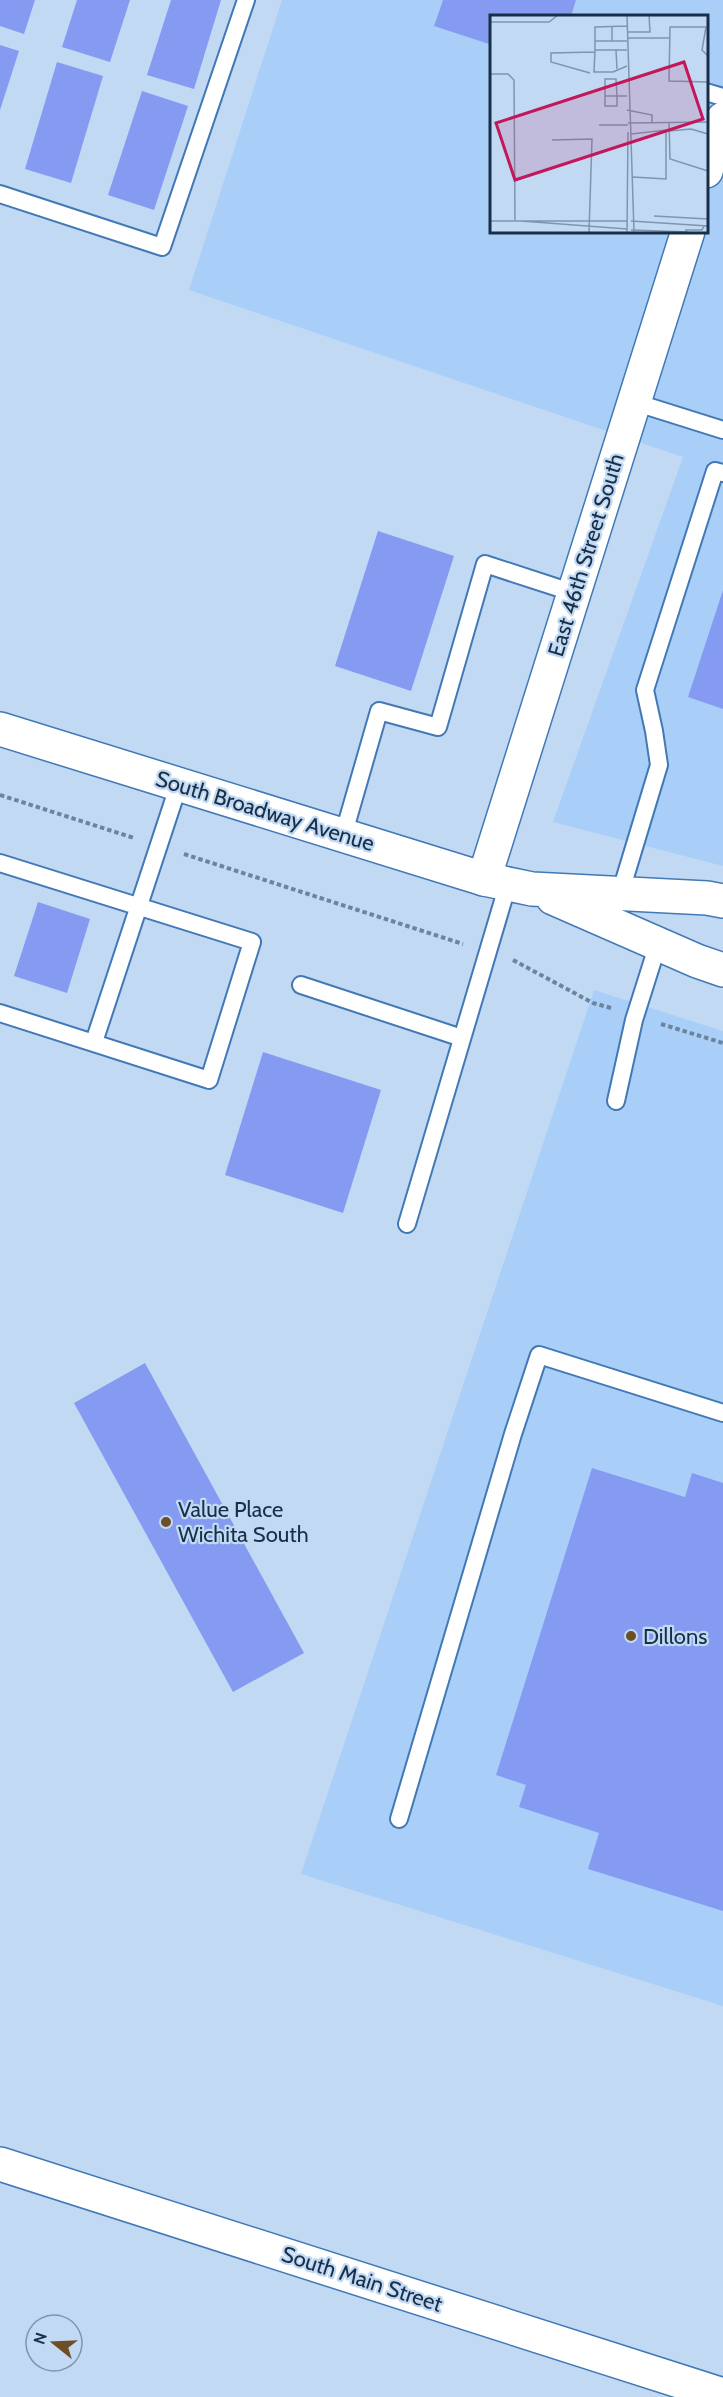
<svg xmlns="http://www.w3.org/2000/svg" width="723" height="2397" viewBox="0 0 723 2397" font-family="Cabin,sans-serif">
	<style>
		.built { fill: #a9cff9; fill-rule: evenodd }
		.building { fill: #859bf1 }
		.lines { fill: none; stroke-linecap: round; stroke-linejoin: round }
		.lane-casing { stroke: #4279b5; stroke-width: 20 }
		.street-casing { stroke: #4279b5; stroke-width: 36 }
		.primary-casing { stroke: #4279b5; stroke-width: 36 }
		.path { stroke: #6d849e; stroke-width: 4; stroke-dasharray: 4.5 3; stroke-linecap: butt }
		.lane { stroke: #fff; stroke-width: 16 }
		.street { stroke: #fff; stroke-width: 33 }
		.primary { stroke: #fff; stroke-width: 33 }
		.poi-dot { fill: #6e4e24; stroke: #c2d9f3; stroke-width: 2 }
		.labels { text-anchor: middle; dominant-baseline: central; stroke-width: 4.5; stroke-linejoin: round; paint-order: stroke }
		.street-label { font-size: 22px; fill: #182f49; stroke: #c2d9f3 }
		.poi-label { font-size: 22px; fill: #182f49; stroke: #c2d9f3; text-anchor: start }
		.inset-road { fill: none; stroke: #7e95af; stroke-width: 1.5 }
		.view { fill: #c2185b; fill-opacity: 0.15; stroke: #c2185b; stroke-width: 3 }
		.inset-edge { fill: none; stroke: #182f49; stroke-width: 3 }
	</style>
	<rect width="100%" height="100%" fill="#c2d9f3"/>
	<path class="built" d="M282 0H723V866L553 822 683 457 189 290ZM492 16H706V231H492Z
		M594 990 723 1031V2006L301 1874Z"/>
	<path class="building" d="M0 0H35L24 34 0 26Z
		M77 0H130L110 62 62 47Z
		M171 0H221L194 89 147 75Z
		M443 0H576L571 16H492V45L434 26Z
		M0 45 19 51 0 110Z
		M57 62 103 76 71 183 25 169Z
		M142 91 188 106 154 210 108 195Z
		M378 531 454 556 411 691 335 666Z
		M723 590V709L688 697Z
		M38 902 90 919 67 993 14 976Z
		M263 1052 381 1090 343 1213 225 1175Z
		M145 1363 304 1653 233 1692 74 1403Z
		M592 1468 685 1497 692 1473 723 1483V1911L588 1869 599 1833 519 1807 526 1785 496 1775Z"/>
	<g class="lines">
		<defs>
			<path id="lane" d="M706 92 723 97
				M0 194 162 247 246 0
				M634 402 723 430
				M343 836 379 711 438 727 485 564 574 593
				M0 863 252 942 209 1080 0 1013
				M620 894 659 765 654 731 645 690 715 471 723 473
				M301 985 462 1038
				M94 1042 179 784
				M616 1101 634 1020 658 944
				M407 1224 508 884
				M399 1819 513 1434 539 1355 723 1413"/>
			<path id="street" d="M706 171 723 119
				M484 879 688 231
				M0 2164 723 2395"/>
			<path id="primary" d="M0 729 484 879 532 889 707 898 723 901
				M553 898 697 961 723 970"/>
		</defs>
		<use href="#lane" class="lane-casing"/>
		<use href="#street" class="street-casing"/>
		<use href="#primary" class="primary-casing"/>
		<path class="path" d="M0 795 134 838
			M184 854 463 944
			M513 960 593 1003 611 1008
			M661 1024 723 1043"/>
		<use href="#lane" class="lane"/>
		<use href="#street" class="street"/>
		<use href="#primary" class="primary"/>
	</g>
	<g class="poi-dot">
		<circle cx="166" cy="1522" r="6"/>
		<circle cx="631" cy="1636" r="6"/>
	</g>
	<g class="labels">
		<g class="street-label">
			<text transform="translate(586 555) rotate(-73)">East 46th Street South</text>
			<text transform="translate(265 811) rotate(17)">South Broadway Avenue</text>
			<text transform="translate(362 2279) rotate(18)">South Main Street</text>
		</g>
		<g class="poi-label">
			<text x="178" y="1509">Value Place<tspan x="178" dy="25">Wichita South</tspan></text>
			<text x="643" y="1636">Dillons</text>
		</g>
	</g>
	<g transform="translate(490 15)">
		<rect width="218" height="218" fill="#c2d9f3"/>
		<path class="inset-road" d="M137 0 144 217M0 7H59L68 0M122 12V26H137M137 17H160L159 0M137 23H179M105 26V35H137M122 26H105V12L137 11M105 35 104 57H123L137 51M126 35 127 54M218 41 212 35 216 12H180L179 66 218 67M100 58 61 47V38L105 37M0 59H18L24 65 25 205M115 81V91H127V81L126 64H115V81H137M137 95 162 100V107M179 107 180 144 218 156M138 108 218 107M109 110H138M179 116 201 114 218 119M141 119 176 115V164L143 162M62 125 102 124 99 217M164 201 218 204M0 206H137M31 206 137 214M141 206 218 211M141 215 198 217M195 215H212L214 211M137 217 138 117"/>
		<path class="view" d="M194 47 213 104 25 165 6 108Z"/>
		<rect width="218" height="218" class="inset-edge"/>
	</g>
	<g transform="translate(54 2343) rotate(288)"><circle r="28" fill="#c2d9f3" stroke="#7e95af" stroke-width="1.5"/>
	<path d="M0-4.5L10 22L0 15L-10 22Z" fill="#6e4e24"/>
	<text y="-9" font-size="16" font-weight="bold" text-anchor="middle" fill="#182f49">N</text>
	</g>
</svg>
